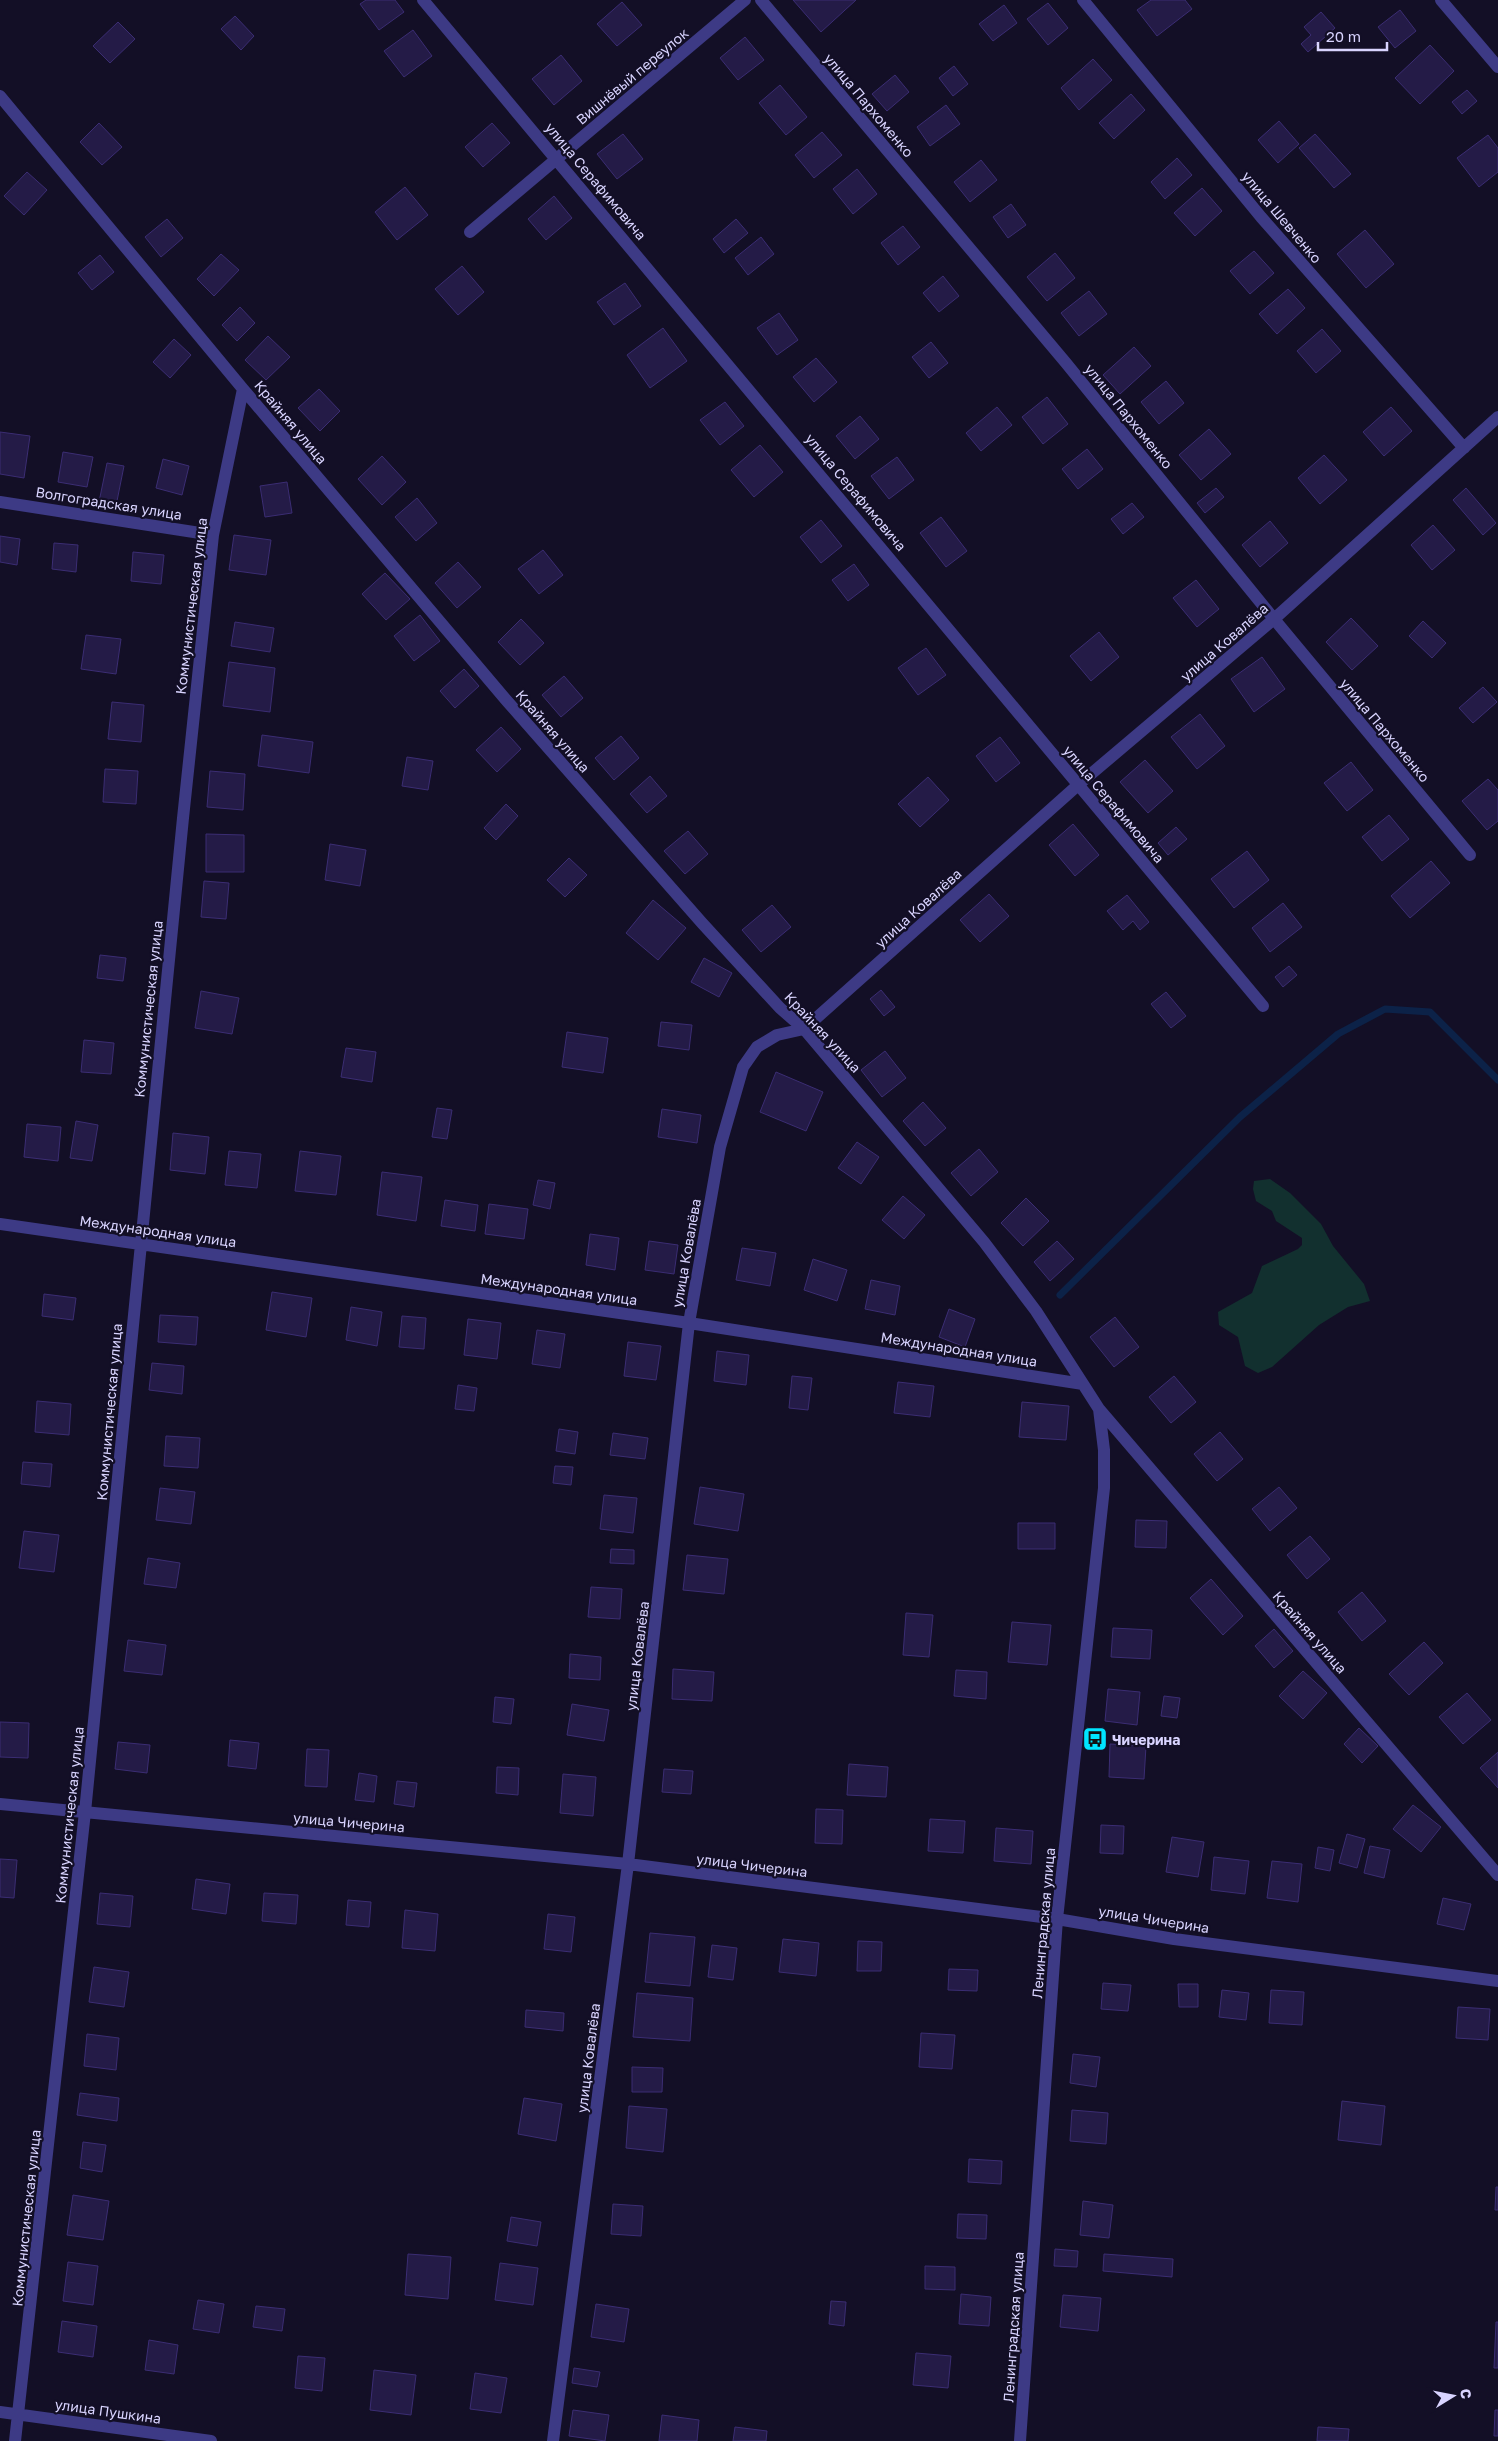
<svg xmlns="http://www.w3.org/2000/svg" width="1498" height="2441" viewBox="0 0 1498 2441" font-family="'Golos Text',sans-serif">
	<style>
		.green { fill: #12302f }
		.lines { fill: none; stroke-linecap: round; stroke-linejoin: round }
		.stream { stroke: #0c2248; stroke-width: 7 }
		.building { fill: #241b47; stroke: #3b2d73 }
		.minor { stroke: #3d3a85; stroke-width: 12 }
		.labels { text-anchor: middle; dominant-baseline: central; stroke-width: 4.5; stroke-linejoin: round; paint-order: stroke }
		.street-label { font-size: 14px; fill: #d9d4ff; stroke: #130f26 }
		.poi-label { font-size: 14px; font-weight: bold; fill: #d9d4ff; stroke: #130f26; text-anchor: start }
	</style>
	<rect width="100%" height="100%" fill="#130f26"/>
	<path class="green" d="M1270 1179 1290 1193 1321 1224 1333 1246 1364 1284 1370 1301 1348 1307 1319 1325 1272 1367 1258 1373 1245 1366 1238 1337 1219 1325 1218 1312 1252 1293 1262 1266 1298 1249 1302 1245V1238L1276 1221 1272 1211 1256 1201 1253 1189 1254 1181Z"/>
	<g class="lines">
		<path class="stream" d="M1060 1295 1240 1117 1338 1034 1385 1009 1430 1012 1498 1080"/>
	</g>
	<path class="building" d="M366 0H395L404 12 379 30 360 4Z
		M793 0H856L821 32Z
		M1151 0H1185L1192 9 1157 36 1137 10Z
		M622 2 642 25 617 46 597 24Z
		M1048 3 1068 28 1048 45 1027 19Z
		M1004 5 1017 23 993 41 979 24Z
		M1400 10 1416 31 1395 48 1378 27Z
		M1321 12 1335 28 1308 52 1301 44 1311 35 1304 27Z
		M235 16 254 36 241 50 221 29Z
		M118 22 135 39 110 63 93 46Z
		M413 30 432 56 404 77 384 51Z
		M745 37 764 60 738 80 720 58Z
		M1430 45 1454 71 1420 104 1395 78Z
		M561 55 582 81 554 105 532 79Z
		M1093 59 1112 80 1079 110 1061 88Z
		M954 66 968 84 953 96 939 78Z
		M895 75 909 92 887 111 872 94Z
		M780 85 807 117 786 135 759 103Z
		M1467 90 1477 101 1462 114 1452 102Z
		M1131 94 1145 110 1114 139 1099 123Z
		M946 105 960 124 930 146 917 127Z
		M1279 121 1299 144 1278 163 1258 140Z
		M99 123 122 147 102 165 80 142Z
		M492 123 510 143 483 167 465 147Z
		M822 132 842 155 814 178 795 155Z
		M623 134 643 159 617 179 597 154Z
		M1315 134 1351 174 1334 188 1299 148Z
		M1488 135 1498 148V172L1479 187 1457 158Z
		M1177 158 1192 175 1165 199 1151 182Z
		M981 160 997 180 970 202 954 182Z
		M857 169 877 194 853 214 833 189Z
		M27 172 47 190 24 215 4 196Z
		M405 187 428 215 397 240 375 212Z
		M1202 188 1222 211 1195 236 1174 213Z
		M554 196 572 218 546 240 528 219Z
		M1011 204 1026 225 1008 238 993 217Z
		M167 219 183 238 161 257 145 237Z
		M736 219 748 233 724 253 713 239Z
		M903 226 920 247 898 265 881 243Z
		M1365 230 1394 264 1366 288 1337 254Z
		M761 237 774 254 748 275 735 258Z
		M1254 251 1274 273 1250 294 1230 271Z
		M1055 253 1075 278 1047 301 1027 277Z
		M221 254 239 270 214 296 197 279Z
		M100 255 114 272 92 290 78 273Z
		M462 266 484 292 458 315 435 289Z
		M943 276 959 296 939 312 923 293Z
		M625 283 641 306 614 325 597 302Z
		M1288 289 1305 308 1277 334 1259 314Z
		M1089 291 1107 314 1079 336 1061 313Z
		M240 307 255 323 237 341 222 325Z
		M779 313 798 340 777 355 757 328Z
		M663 328 687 361 650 388 627 355Z
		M1322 329 1341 351 1316 373 1297 351Z
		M268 336 290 357 266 380 245 360Z
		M174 339 191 355 170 378 153 362Z
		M931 342 948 363 929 378 912 357Z
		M1134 347 1151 366 1120 394 1103 375Z
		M816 358 837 382 814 402 793 377Z
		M1166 381 1184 403 1159 424 1141 402Z
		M319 389 340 411 320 431 298 408Z
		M1047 397 1068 424 1043 444 1022 417Z
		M725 402 744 426 720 445 700 420Z
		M997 407 1012 425 981 451 966 433Z
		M1391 407 1412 431 1384 456 1363 432Z
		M860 416 879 439 855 459 836 436Z
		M1209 429 1231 454 1201 480 1179 455Z
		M0 432 30 436 24 478 0 474Z
		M760 445 783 472 754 497 731 470Z
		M1087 449 1103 469 1078 489 1062 469Z
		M63 452 93 457 87 487 58 482Z
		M1324 455 1347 480 1320 504 1298 478Z
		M382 456 406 482 382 505 358 479Z
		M897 457 914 480 889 499 871 476Z
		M163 459 189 466 182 495 156 488Z
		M107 463 124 466 116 506 99 502Z
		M287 482 292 513 265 517 260 486Z
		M1216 488 1224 497 1205 513 1197 503Z
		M1466 488 1496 523 1483 535 1453 500Z
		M417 498 437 523 416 541 395 517Z
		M1132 503 1144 517 1123 534 1111 519Z
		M941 517 967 551 946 567 920 533Z
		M821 520 842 546 821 563 800 537Z
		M1270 521 1288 543 1260 567 1242 545Z
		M1433 525 1455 550 1432 570 1411 545Z
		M234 535 271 540 266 575 229 570Z
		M0 536 20 539 17 565 0 562Z
		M54 543 78 545 76 572 52 569Z
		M543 550 563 575 539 594 518 569Z
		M133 552 164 555 161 584 131 581Z
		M458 562 481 587 457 608 435 583Z
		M854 564 869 585 848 601 832 580Z
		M385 573 410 599 386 620 362 594Z
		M1196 580 1219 609 1197 627 1173 598Z
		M420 615 440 641 414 661 394 636Z
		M1351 618 1378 646 1352 670 1326 642Z
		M521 619 544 643 520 665 498 642Z
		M1423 621 1446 643 1432 658 1409 636Z
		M235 622 274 628 270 652 231 646Z
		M1099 632 1119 657 1091 681 1070 656Z
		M86 635 121 639 116 674 81 669Z
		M926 648 946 675 918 695 898 668Z
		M1262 657 1285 689 1254 712 1231 679Z
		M229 662 275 668 270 712 223 706Z
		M464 669 479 686 455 708 440 691Z
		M564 676 583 698 561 717 542 695Z
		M1483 687 1497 702 1473 723 1459 708Z
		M112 702 144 705 141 742 108 739Z
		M1200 714 1225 746 1197 769 1171 737Z
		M501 727 521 749 497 772 476 750Z
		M262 735 313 742 309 773 258 766Z
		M621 736 639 758 614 780 595 758Z
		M1000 737 1020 763 996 782 976 756Z
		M407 757 433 761 428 790 402 786Z
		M1145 760 1173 791 1148 813 1120 782Z
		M1351 762 1373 790 1347 811 1324 783Z
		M105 769 138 771 136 804 103 802Z
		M210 771 245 774 243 810 207 807Z
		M650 776 667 796 647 813 630 794Z
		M928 777 949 800 920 827 898 804Z
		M1488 779 1498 790V821L1487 830 1462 801Z
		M506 804 518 816 496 840 484 828Z
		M1389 815 1409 839 1382 861 1362 837Z
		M1073 824 1099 855 1075 876 1049 845Z
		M1176 827 1187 839 1168 855 1158 843Z
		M688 831 708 854 685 874 664 851Z
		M206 834 244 835V872H206Z
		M330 844 366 850 360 886 325 880Z
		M1247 851 1269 880 1234 908 1211 879Z
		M569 858 587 875 565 897 547 880Z
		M1431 861 1450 883 1410 918 1391 896Z
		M204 881 229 883 226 919 201 917Z
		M989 894 1009 916 980 942 960 920Z
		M1127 895 1149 922 1140 930 1133 921 1123 930 1107 911Z
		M653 900 686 928 658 960 626 933Z
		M1283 903 1302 927 1270 952 1252 928Z
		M772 905 791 927 761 952 742 930Z
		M100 955 126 958 123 981 97 978Z
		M704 958 732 973 719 997 691 982Z
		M1289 966 1297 975 1283 987 1275 977Z
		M881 990 895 1007 884 1016 870 999Z
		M201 991 239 998 232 1034 195 1028Z
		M1166 992 1186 1016 1171 1028 1151 1004Z
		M661 1022 692 1025 689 1050 658 1046Z
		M567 1032 608 1038 603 1073 562 1067Z
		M84 1040 114 1043 111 1074 81 1072Z
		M346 1048 376 1052 372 1082 341 1077Z
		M885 1051 906 1078 882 1097 861 1070Z
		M776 1072 823 1092 806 1131 760 1112Z
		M923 1102 946 1128 925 1146 903 1121Z
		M437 1108 452 1110 447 1139 432 1137Z
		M662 1109 701 1115 697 1143 658 1137Z
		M76 1121 98 1125 92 1161 70 1158Z
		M27 1124 61 1127 58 1161 24 1157Z
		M173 1133 209 1137 205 1174 170 1170Z
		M857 1142 879 1157 861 1184 838 1168Z
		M979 1149 998 1172 971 1196 951 1173Z
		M229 1151 261 1154 257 1188 225 1185Z
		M300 1151 341 1156 336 1195 295 1191Z
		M382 1172 422 1177 416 1221 377 1215Z
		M538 1180 555 1183 550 1209 533 1205Z
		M903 1196 925 1215 904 1239 882 1220Z
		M1026 1198 1049 1221 1023 1246 1001 1223Z
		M445 1200 478 1205 475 1231 441 1226Z
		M489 1204 528 1209 524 1239 485 1234Z
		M590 1234 619 1238 615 1270 586 1265Z
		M649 1241 678 1245 674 1274 645 1270Z
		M1057 1241 1074 1259 1050 1281 1034 1262Z
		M742 1248 776 1253 770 1286 736 1280Z
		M813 1259 847 1270 837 1301 804 1290Z
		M871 1280 900 1286 895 1315 865 1309Z
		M272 1292 312 1298 306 1337 266 1330Z
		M44 1294 76 1298 73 1320 42 1316Z
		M351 1307 382 1312 377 1346 346 1340Z
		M949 1309 975 1319 965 1347 939 1337Z
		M160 1315 198 1317 196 1345 158 1342Z
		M402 1316 426 1318 424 1349 399 1347Z
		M1115 1317 1139 1347 1114 1367 1090 1337Z
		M468 1319 501 1323 497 1359 464 1355Z
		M537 1330 565 1334 560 1368 532 1364Z
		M628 1342 661 1346 656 1380 624 1376Z
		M717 1351 749 1355 746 1385 714 1381Z
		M152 1363 184 1366 182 1394 149 1390Z
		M792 1376 812 1378 808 1410 789 1408Z
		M1174 1376 1196 1402 1171 1423 1149 1397Z
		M898 1382 934 1386 930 1417 894 1413Z
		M458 1385 477 1388 474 1411 455 1409Z
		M37 1401 71 1404 69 1435 35 1432Z
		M1022 1402 1069 1406 1066 1440 1019 1437Z
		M559 1429 578 1432 575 1454 556 1451Z
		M1220 1432 1243 1459 1217 1481 1194 1454Z
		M613 1433 648 1438 645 1459 610 1455Z
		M166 1436 200 1438 198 1468 164 1466Z
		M23 1462 52 1464 50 1487 21 1484Z
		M555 1466 573 1467 571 1485 553 1483Z
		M700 1487 744 1494 738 1531 694 1524Z
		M1279 1487 1297 1508 1270 1531 1252 1509Z
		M160 1488 195 1492 191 1524 156 1520Z
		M604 1495 637 1498 633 1533 600 1529Z
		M1136 1520 1167 1521 1166 1548 1135 1547Z
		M1018 1523H1055V1549H1018Z
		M24 1531 59 1535 54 1572 19 1568Z
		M1310 1536 1330 1559 1307 1579 1287 1555Z
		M611 1549 634 1550V1564L610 1563Z
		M687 1555 728 1559 724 1594 683 1590Z
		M148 1558 180 1563 176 1588 144 1584Z
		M1211 1579 1243 1616 1223 1635 1190 1598Z
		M591 1587 622 1589 620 1619 588 1617Z
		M1362 1592 1386 1621 1362 1641 1338 1612Z
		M906 1613 933 1615 929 1657 903 1655Z
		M1012 1622 1051 1625 1047 1665 1008 1662Z
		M1113 1628 1152 1630 1150 1659 1111 1657Z
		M1274 1629 1293 1651 1274 1668 1255 1646Z
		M128 1640 166 1645 162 1675 124 1671Z
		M1424 1642 1443 1663 1409 1695 1389 1674Z
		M570 1654 601 1657 600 1680 569 1678Z
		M673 1669 714 1672 712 1701 672 1699Z
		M956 1670 987 1672 986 1699 954 1696Z
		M1303 1671 1327 1693 1303 1719 1279 1696Z
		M1108 1689 1140 1692 1137 1725 1105 1721Z
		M1467 1693 1491 1720 1463 1744 1439 1717Z
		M1164 1696 1180 1698 1177 1718 1161 1716Z
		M495 1697 514 1699 511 1724 493 1722Z
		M572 1704 609 1710 604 1741 567 1735Z
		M0 1722 29 1723 28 1758 0 1757Z
		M1359 1728 1378 1746 1362 1763 1344 1744Z
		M230 1740 259 1743 256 1769 228 1766Z
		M118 1742 150 1745 147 1773 115 1769Z
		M1110 1744 1146 1746 1144 1779 1109 1777Z
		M307 1749 329 1750 327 1787 305 1786Z
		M1498 1752V1788L1480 1768Z
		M849 1764 888 1767 886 1797 847 1795Z
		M497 1767 519 1768 518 1795 496 1793Z
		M664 1769 693 1771 691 1794 662 1792Z
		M359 1773 377 1776 374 1802 355 1800Z
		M563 1774 596 1777 593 1816 560 1813Z
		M397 1781 417 1783 414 1807 394 1804Z
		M1413 1805 1441 1827 1421 1852 1393 1829Z
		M816 1809 843 1810 842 1844 815 1843Z
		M930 1819 965 1821 963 1853 928 1851Z
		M1101 1825 1124 1826 1123 1854 1100 1853Z
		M996 1828 1033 1831 1031 1864 994 1861Z
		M1347 1834 1365 1839 1357 1868 1339 1863Z
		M1172 1837 1204 1842 1198 1877 1166 1872Z
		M1370 1846 1390 1850 1384 1878 1364 1873Z
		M1318 1847 1334 1850 1330 1871 1315 1868Z
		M1214 1857 1249 1861 1245 1894 1211 1890Z
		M0 1859 17 1860 14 1898 0 1897Z
		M1272 1861 1302 1864 1298 1902 1267 1898Z
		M196 1879 230 1884 226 1914 192 1909Z
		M100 1893 133 1896 130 1927 97 1924Z
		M264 1893 298 1895 296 1924 262 1921Z
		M1443 1898 1471 1904 1464 1930 1437 1924Z
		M348 1900 371 1902 369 1927 346 1925Z
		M405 1910 438 1914 435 1951 402 1948Z
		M548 1914 575 1917 571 1952 544 1949Z
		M650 1933 695 1937 690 1986 645 1982Z
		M783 1939 819 1943 816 1976 779 1972Z
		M858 1941 882 1942 881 1971H857Z
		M712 1945 737 1948 733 1980 708 1977Z
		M94 1967 129 1972 124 2007 89 2002Z
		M949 1969 978 1970 977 1991 948 1990Z
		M1103 1983 1131 1985 1128 2011 1101 2009Z
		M1178 1984H1198V2007H1179Z
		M1222 1990 1249 1993 1246 2020 1219 2017Z
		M1271 1990 1304 1992 1302 2025 1269 2023Z
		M637 1993 693 1998 690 2041 633 2037Z
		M1458 2007 1490 2009 1488 2040 1456 2038Z
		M526 2010 564 2013 563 2031 525 2027Z
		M921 2033 955 2035 952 2069 919 2067Z
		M87 2034 119 2038 116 2070 84 2066Z
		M1073 2054 1100 2057 1096 2087 1070 2083Z
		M632 2067 663 2068 662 2092H632Z
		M80 2093 119 2098 117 2121 77 2115Z
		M524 2098 562 2104 556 2141 518 2134Z
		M1342 2101 1385 2106 1381 2145 1338 2140Z
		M629 2106 667 2109 663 2152 626 2148Z
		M1072 2110 1108 2113 1106 2144 1070 2141Z
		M83 2142 106 2145 102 2172 80 2168Z
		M969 2159 1002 2161 1001 2184 968 2182Z
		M1496 2187H1498V2210H1495Z
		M73 2195 109 2201 103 2240 67 2235Z
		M1083 2201 1113 2205 1109 2238 1080 2235Z
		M613 2204 643 2206 641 2236 611 2234Z
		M958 2214 987 2215 986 2239 957 2238Z
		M511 2217 541 2222 537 2246 507 2241Z
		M1055 2249 1078 2251 1077 2267 1054 2266Z
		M408 2254 451 2257 448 2299 405 2295Z
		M1104 2254 1173 2259 1172 2277 1103 2271Z
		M68 2262 98 2266 93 2305 63 2301Z
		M500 2263 538 2268 533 2305 495 2300Z
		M925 2266 955 2267V2290L925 2289Z
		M961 2294 991 2297 989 2326 959 2324Z
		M1063 2295 1101 2298 1098 2331 1060 2327Z
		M198 2300 224 2304 219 2333 193 2329Z
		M831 2301 846 2302 844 2326 829 2324Z
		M596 2304 629 2309 624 2342 591 2337Z
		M256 2306 285 2309 282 2331 253 2327Z
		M62 2321 97 2326 93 2357 58 2352Z
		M1496 2322H1498V2368H1494Z
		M149 2340 178 2345 174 2374 145 2370Z
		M916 2353 951 2356 948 2388 913 2385Z
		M298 2356 325 2358 322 2391 295 2388Z
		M574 2368 600 2372 597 2387 572 2383Z
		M374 2370 416 2375 411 2415 370 2410Z
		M475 2373 507 2378 501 2413 470 2409Z
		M573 2410 609 2415 605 2441 569 2436Z
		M1495 2410H1498V2436H1494Z
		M662 2415 699 2420 697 2441H659Z
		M735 2427 767 2431 766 2441H733Z
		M1318 2427 1349 2429 1348 2441H1317Z"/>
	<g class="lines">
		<path class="minor" d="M423 0 1263 1006
			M761 0 1066 363 1274 619 1470 855
			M1083 0 1261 217 1464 448
			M1441 0 1498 67
			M0 96 243 389 507 701 702 923 780 1008 804 1029 984 1242 1036 1311 1083 1384
			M470 232 745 0
			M0 502 213 535
			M0 1224 689 1323 1083 1384 1099 1409 1498 1875
			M0 1804 628 1864 1057 1919 1174 1939 1498 1981
			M0 2412 211 2441
			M15 2441 85 1812 183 818 213 535 243 389
			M553 2441 628 1864 689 1323 720 1147 743 1067 757 1047 777 1035 804 1029 1078 785 1274 619 1498 417
			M1020 2441 1057 1919 1104 1488V1450L1099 1409"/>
	</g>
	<defs>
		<symbol id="bus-square" viewBox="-11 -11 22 22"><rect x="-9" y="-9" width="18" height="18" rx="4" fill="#00e5ff" stroke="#130f26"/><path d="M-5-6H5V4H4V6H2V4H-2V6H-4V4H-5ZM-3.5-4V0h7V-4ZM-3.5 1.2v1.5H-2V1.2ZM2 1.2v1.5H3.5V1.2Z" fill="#111"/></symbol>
	</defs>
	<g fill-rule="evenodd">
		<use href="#bus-square" x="1081" y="1725" width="28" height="28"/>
	</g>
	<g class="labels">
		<g class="street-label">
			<text transform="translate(632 76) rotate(-40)">Вишнёвый переулок</text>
			<text transform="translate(869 105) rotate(50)">улица Пархоменко</text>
			<text transform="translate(596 181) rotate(50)">улица Серафимовича</text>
			<text transform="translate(1282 217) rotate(50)">улица Шевченко</text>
			<text transform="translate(1129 416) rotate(51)">улица Пархоменко</text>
			<text transform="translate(291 422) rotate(50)">Крайняя улица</text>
			<text transform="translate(856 492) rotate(50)">улица Серафимовича</text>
			<text transform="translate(109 503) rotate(9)">Волгоградская улица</text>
			<text transform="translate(191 606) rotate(-83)">Коммунистическая улица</text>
			<text transform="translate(1224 642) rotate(-41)">улица Ковалёва</text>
			<text transform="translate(1385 730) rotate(50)">улица Пархоменко</text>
			<text transform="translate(553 731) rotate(49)">Крайняя улица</text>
			<text transform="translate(1114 804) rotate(50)">улица Серафимовича</text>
			<text transform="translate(918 908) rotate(-42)">улица Ковалёва</text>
			<text transform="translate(148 1009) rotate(-84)">Коммунистическая улица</text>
			<text transform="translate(823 1032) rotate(47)">Крайняя улица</text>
			<text transform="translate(158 1231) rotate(8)">Международная улица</text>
			<text transform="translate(686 1253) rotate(-80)">улица Ковалёва</text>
			<text transform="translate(559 1289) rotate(8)">Международная улица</text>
			<text transform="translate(959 1349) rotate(9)">Международная улица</text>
			<text transform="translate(109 1412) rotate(-85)">Коммунистическая улица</text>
			<text transform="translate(1310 1632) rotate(49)">Крайняя улица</text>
			<text transform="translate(637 1656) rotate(-83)">улица Ковалёва</text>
			<text transform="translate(69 1815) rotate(-84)">Коммунистическая улица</text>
			<text transform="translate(349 1822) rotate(5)">улица Чичерина</text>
			<text transform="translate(752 1865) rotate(7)">улица Чичерина</text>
			<text transform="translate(1154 1919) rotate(9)">улица Чичерина</text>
			<text transform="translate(1043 1923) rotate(-85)">Ленинградская улица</text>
			<text transform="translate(588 2058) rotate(-83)">улица Ковалёва</text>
			<text transform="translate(26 2218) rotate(-84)">Коммунистическая улица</text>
			<text transform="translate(1013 2327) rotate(-86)">Ленинградская улица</text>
			<text transform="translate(108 2411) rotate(8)">улица Пушкина</text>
		</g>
		<g class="poi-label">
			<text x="1112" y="1739">Чичерина</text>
		</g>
	</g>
	<g transform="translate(1453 2396) rotate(80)" stroke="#130f26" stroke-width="4" paint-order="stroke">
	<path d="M0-4L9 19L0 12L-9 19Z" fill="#d9d4ff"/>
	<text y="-8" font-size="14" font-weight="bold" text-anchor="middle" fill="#d9d4ff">С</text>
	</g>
	<path d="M1318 42v8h69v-8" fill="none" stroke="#d9d4ff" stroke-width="2.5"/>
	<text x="1326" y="42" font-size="15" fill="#d9d4ff" stroke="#130f26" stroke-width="4" paint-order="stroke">20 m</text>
</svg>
